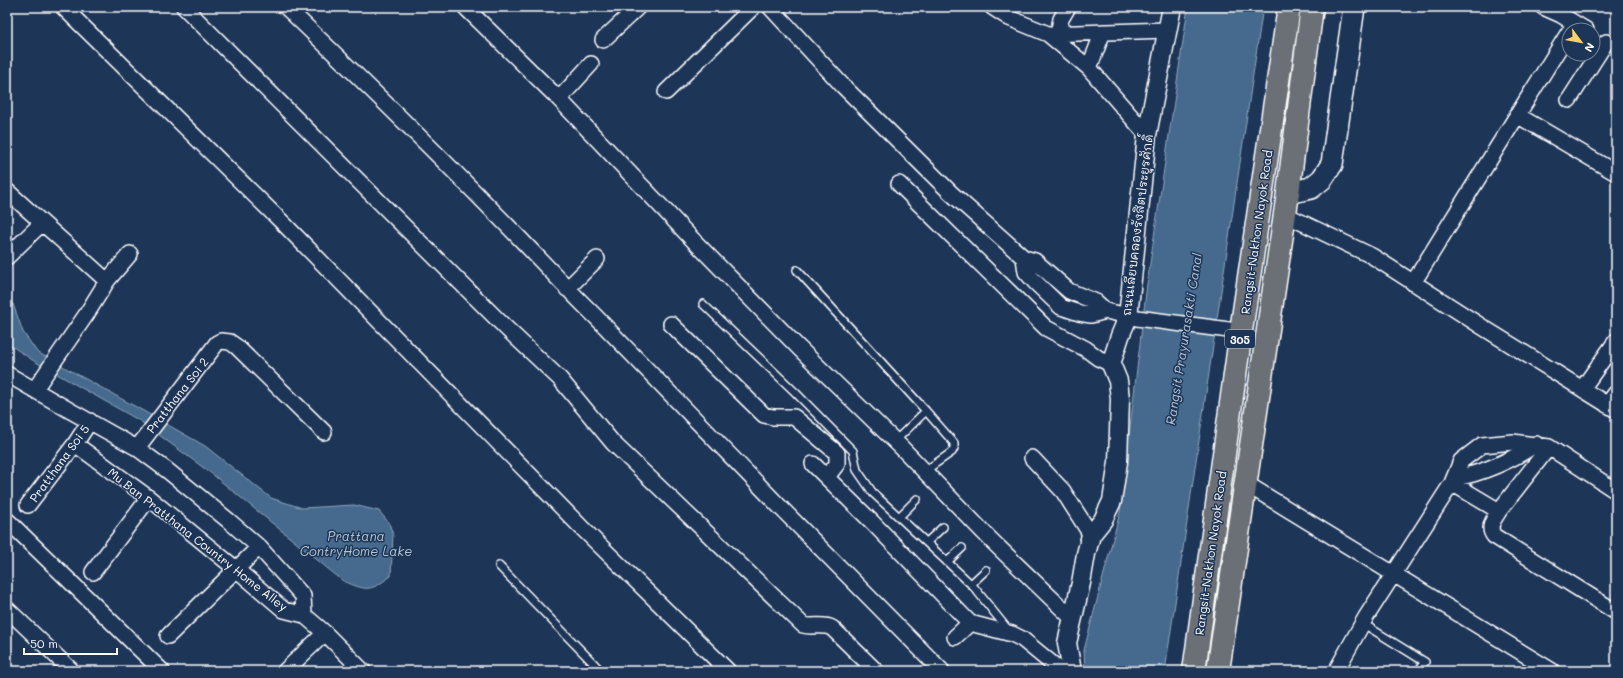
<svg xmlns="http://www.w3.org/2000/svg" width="1623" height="678" viewBox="0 0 1623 678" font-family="Mali,'Playpen Sans Thai',sans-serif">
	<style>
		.water { fill: #456b8d; stroke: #8fa6bb }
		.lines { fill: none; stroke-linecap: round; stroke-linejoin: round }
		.service-casing { stroke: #fff; stroke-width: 10 }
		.minor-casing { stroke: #fff; stroke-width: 18 }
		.tertiary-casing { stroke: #fff; stroke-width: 21 }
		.secondary-casing { stroke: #fff; stroke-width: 24 }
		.primary-casing { stroke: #fff; stroke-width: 25 }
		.service { stroke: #1d3557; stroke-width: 7 }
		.minor { stroke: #1d3557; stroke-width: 15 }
		.tertiary { stroke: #1d3557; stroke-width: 18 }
		.secondary { stroke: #1d3557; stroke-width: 21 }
		.primary { stroke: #6a7074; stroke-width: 22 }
		.labels { text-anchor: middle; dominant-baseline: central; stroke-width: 3; stroke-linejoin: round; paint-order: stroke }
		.shield { fill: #1d3557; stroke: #bbc2cd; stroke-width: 1 }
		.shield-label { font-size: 11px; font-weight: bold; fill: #fff }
		.street-label { font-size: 12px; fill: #fff; stroke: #1d3557 }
		.water-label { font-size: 13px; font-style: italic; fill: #b5c4d1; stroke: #1d3557 }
	</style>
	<rect width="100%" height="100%" fill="#1d3557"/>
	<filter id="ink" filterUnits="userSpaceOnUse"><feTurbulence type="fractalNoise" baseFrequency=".025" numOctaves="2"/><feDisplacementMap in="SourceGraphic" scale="8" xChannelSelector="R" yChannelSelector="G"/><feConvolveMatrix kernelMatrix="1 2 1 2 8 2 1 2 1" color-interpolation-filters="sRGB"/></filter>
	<g filter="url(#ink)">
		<path class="water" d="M1188 7H1263L1165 671H1085L1084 650 1120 512 1147 284Z
			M7 302 13 304 23 332 37 352 147 413 205 446 271 498 302 508 354 505 379 511 389 523 393 535 391 576C369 592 368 591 343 581L212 474 140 421 34 361 7 343Z"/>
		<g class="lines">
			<defs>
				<path id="service" d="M797 270 926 411
					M703 304 795 392 853 451 857 470 873 493 899 517
					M895 441 926 411 954 443V448L952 452 925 471
					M917 499 899 517 973 586 1009 631
					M927 542 943 527
					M947 562 962 548
					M499 566 601 671
					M971 584 986 570
					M1362 623 1425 662 1418 671"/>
				<path id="minor" d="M63 7 284 224 581 527 728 671
					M184 7 505 327 560 379 613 443 803 625C813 628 823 623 832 628L876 671
					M286 7C357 75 427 143 495 213 529 247 561 283 596 317L782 509 942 671
					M465 7 559 99 694 241 799 348 902 448 992 541 1073 619
					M770 7 842 85 951 193 1024 258 1035 261 1069 291 1096 302 1106 311 1137 318 1229 330 1241 331
					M992 7 1009 18 1048 34 1089 68 1147 135
					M1543 7 1561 15 1586 30
					M1048 34 1167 30
					M1058 34 1061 19 1068 7
					M603 40 638 7
					M1089 68 1103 32
					M666 92 753 7
					M559 99 591 64
					M1569 100 1606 42
					M1517 115 1616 173
					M899 184 1046 328 1086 349 1098 358 1111 364
					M7 191 107 281 86 315 35 389
					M1284 214 1372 256 1484 328 1616 410
					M7 257 42 223
					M1024 258 1026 272 1035 282 1061 307 1079 313 1091 315 1106 311
					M107 281 130 254
					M1413 283 1569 32
					M567 289 597 259
					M671 324 764 415 773 417H794L837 453V464L827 477
					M7 374 69 410 137 448 168 471 229 521 259 547 303 596 304 615
					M1582 389 1616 341
					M1607 405 1616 393
					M75 444 149 498 236 569 284 610 304 615 325 633 363 671
					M137 448 217 343 221 341 230 342 237 347 324 432
					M1032 458 1063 491 1091 535
					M813 464 871 521 970 623 1012 634 1022 639 1061 671
					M1455 478C1481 474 1515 459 1536 444
					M1245 483 1552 671
					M1452 483 1499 511C1494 519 1487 527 1494 536L1616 612
					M28 505 75 444 90 421
					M1499 511 1549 447
					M7 520 162 671
					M93 572 149 498
					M7 609 72 671
					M168 636 259 547
					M955 637 970 623
					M285 671 325 633
					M1336 671 1366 617 1452 483 1461 461 1482 445 1513 442 1549 447 1616 491"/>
				<path id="tertiary" d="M1072 671 1067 643 1081 583 1086 554 1091 535 1103 520 1112 501 1118 462 1120 399 1118 381 1111 364 1120 336 1128 317 1147 135 1172 7"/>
				<path id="secondary" d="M1288 193 1311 188 1322 179 1332 164 1354 7"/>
				<path id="primary" d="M1194 671 1241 331 1289 7
					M1218 671 1288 193 1312 7"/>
			</defs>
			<use href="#service" class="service-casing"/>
			<use href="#minor" class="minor-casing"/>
			<use href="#tertiary" class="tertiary-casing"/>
			<use href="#secondary" class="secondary-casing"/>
			<use href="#primary" class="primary-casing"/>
			<use href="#service" class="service"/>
			<use href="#minor" class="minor"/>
			<use href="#tertiary" class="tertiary"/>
			<use href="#secondary" class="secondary"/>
			<use href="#primary" class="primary"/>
		</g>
	</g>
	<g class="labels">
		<rect class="shield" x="1225" y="330" width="30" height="18" rx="3"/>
		<g class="shield-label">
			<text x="1240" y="339">305</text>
		</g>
		<g class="street-label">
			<text transform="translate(1137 225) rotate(-83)">ถนนเลียบคลองรังสิตประยูรศักดิ์</text>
			<text transform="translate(1256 232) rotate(-82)">Rangsit-Nakhon Nayok Road</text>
			<text transform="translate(177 395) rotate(-52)">Pratthana Soi 2</text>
			<text transform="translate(59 463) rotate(-54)">Pratthana Soi 5</text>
			<text transform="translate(198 539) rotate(38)">Mu Ban Pratthana Country Home Alley</text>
			<text transform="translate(1210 553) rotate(-82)">Rangsit-Nakhon Nayok Road</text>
		</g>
		<g class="water-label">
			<text transform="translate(1183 339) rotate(-81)">Rangsit Prayurasakti Canal</text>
			<text x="356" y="535">Prattana<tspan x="356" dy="15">ContryHome Lake</tspan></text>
		</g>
	</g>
	<rect width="1623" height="678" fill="none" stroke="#1d3557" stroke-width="24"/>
	<rect x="12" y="12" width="1599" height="654" fill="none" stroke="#fff" stroke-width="1.5" filter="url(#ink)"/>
	<g transform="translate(1581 42) rotate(122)"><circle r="19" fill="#1d3557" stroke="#77869a"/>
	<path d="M0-3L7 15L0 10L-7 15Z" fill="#ffd166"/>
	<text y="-6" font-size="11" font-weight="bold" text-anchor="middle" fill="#ffffff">N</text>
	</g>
	<path d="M24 648v6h93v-6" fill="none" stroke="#ffffff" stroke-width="2"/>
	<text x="30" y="648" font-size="12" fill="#ffffff" stroke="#1d3557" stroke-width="3" paint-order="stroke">50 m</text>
</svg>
